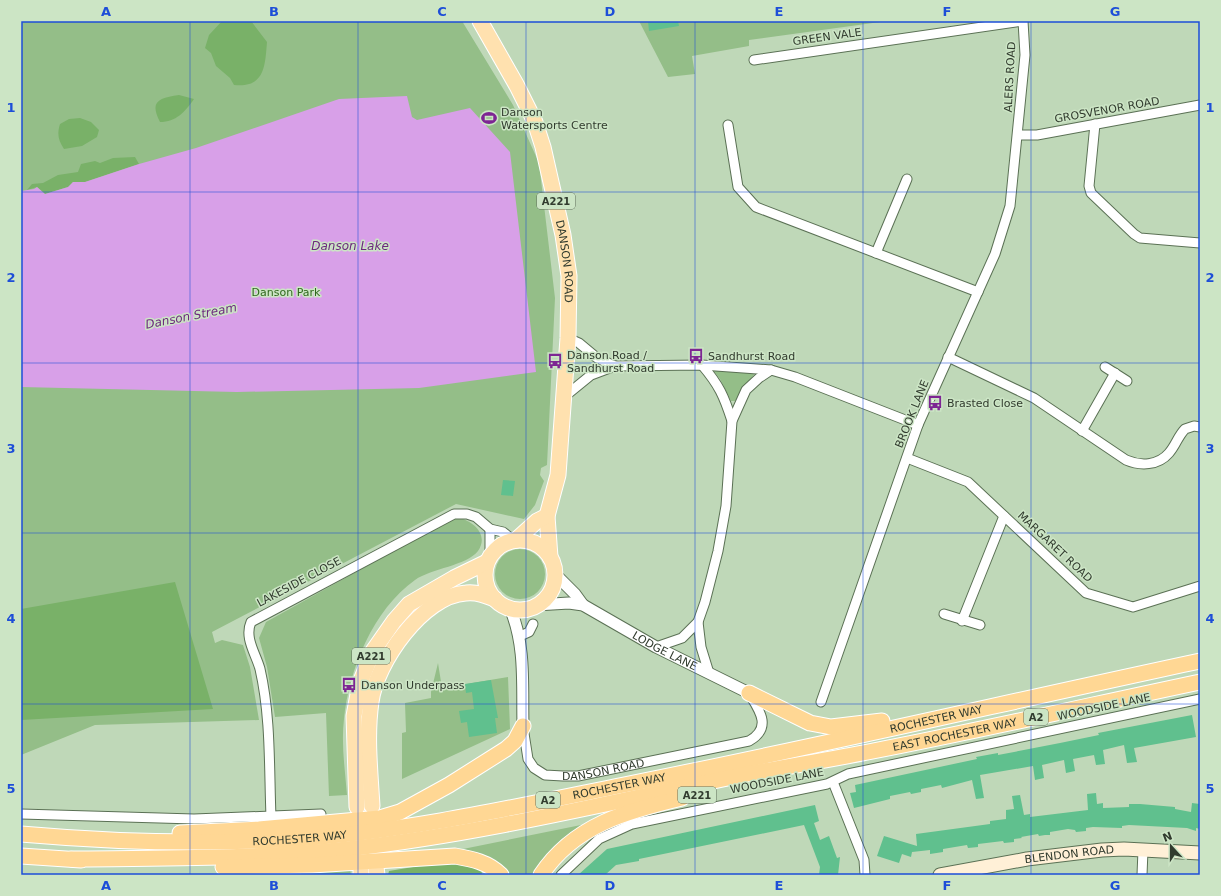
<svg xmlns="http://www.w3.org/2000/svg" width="1221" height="896" viewBox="0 0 1221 896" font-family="'DejaVu Sans',sans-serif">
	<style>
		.green { fill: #94be88 }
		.forest { fill: #79b168 }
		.water { fill: #d8a0e8 }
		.building { fill: #60c08e }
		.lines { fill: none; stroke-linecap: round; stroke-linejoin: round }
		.minor-casing { stroke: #5b7155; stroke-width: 11 }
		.tertiary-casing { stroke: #5b7155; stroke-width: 13 }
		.secondary-casing { stroke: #5b7155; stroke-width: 15 }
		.primary-casing { stroke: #fff; stroke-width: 17 }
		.trunk-casing { stroke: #fff; stroke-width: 17 }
		.minor { stroke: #fff; stroke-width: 9 }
		.tertiary { stroke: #fff; stroke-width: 11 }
		.secondary { stroke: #fff0d7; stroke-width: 13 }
		.primary { stroke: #ffe1af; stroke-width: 15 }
		.trunk { stroke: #ffd794; stroke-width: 15 }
		.grid { fill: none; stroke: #1d4ed8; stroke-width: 1; stroke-opacity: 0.55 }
		.labels { text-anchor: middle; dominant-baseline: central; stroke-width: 3; stroke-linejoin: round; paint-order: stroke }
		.shield { fill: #cce5c5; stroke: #606e5b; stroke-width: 1 }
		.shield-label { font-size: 10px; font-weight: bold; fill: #313b2e }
		.street-label { font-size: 11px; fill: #313b2e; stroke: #cce5c5 }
		.poi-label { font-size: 11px; fill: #313b2e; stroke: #cce5c5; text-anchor: start }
		.park-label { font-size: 11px; fill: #31671f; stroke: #cce5c5 }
		.water-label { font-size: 12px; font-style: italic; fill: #6c287d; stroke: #cce5c5 }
		.neatline { fill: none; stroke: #1d4ed8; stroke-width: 1.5 }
		.grid-label { font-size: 13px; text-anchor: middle; font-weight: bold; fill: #1d4ed8 }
	</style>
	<rect width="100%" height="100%" fill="#bfd8b8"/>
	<path class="green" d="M21 21H462L513 105 539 163 555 298 547 465 541 468 540 475 544 481 535 505 524 519 456 504 212 632 215 643 222 640 243 645 250 667 259 720 95 725 21 755Z
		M639 21H880V22L749 40V46L692 56 695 74 668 77Z
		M716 369 755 373 735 401H731L720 379 713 370Z
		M460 518C474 522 489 535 478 551 466 566 432 568 415 580 373 610 349 669 344 719 341 744 345 770 347 795L329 796 326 713 275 717 267 667 259 638 266 622 430 531 452 519Z
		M495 574a25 25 0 1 1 50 0a25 25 0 1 1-50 0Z
		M438 663 442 688 508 677 510 729 402 779V733L406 732 405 703 431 698V692Z
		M581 825 583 826 543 862 533 875H509C497 860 481 854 463 849Z
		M350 869 351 875H301V873Z"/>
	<path class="forest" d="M222 21H251L267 42C265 66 265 88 234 85L230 78 216 66 211 53 205 48 209 35Z
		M179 95 194 99C185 112 176 122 160 122 149 101 159 98 179 95Z
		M80 118 91 122 99 130 97 137 82 146 64 149C58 140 57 134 60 124L69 119Z
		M135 157 139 164 85 182H73L68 187 45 194 37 187 27 190 32 184 43 183 58 175 78 172 81 164 95 161 100 163 113 158Z
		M175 582 213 709 21 720V609Z
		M443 862 481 866 482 875H388L389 871Z"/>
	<path class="water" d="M407 96 412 117 417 120 470 108 510 152 536 372 419 388 237 392 21 387V191L34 189 37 187 45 194 68 187 73 182H85L139 164 196 148 339 99Z"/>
	<path class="building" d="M648 21H678L679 26 649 31Z
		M503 480 515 481 513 496 501 495Z
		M491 680 498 718H495L497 733 469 737 467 722 461 723 459 711 474 709 472 692 466 693 465 684Z
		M1192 715 1196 737 1134 748 1137 762 1127 763 1124 745 1103 750 1105 764 1096 765 1094 755 1073 759 1075 771 1066 773 1064 760 1042 765 1044 778 1035 780 1033 766 980 775 984 798 976 799 972 780 942 788 941 785 921 789V792L911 794 910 792 890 796V799L854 808 850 793 856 792 855 785 977 759 976 757 998 753V755L1060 743 1099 735 1098 733Z
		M1096 793 1097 804 1103 803V808L1129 807V804H1140L1175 807V809L1191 812 1192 803 1200 804V829L1196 828V831L1187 828 1129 825 1122 826V828L1093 827 1086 828V831L1076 832 1075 830 1068 829 1050 832V835H1045L1039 836 1038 834 1021 837 1022 838 1014 839V842L1004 843 1003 841 978 844V847L968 848 967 845 943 849V852L930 854V850L912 852 911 857 902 854 899 863 877 856 884 836 917 846 916 834 990 824V821L1006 819V810L1014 809 1012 796 1020 795 1024 815 1030 814V817L1088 810 1087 794Z
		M815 805 819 821 814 823 820 840 829 836 837 858 840 857 838 875H819L820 867 804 825 639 859V861L616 865 605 875H578L607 849Z"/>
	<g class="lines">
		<defs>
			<g id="minor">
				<path d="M754 60 1023 21"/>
				<path d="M1095 124 1089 186 1091 193 1134 234 1140 238 1200 243"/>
				<path d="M728 125 738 187 756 207 978 292"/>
				<path d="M1018 135H1037L1200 105"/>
				<path d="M876 253 907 179"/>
				<path d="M568 338 579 343 597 358 615 366"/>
				<path d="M948 357 1034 398 1126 460C1140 466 1158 466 1169 453 1176 445 1178 436 1185 429L1194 426 1200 427"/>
				<path d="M702 365C719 385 724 396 732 421"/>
				<path d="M1105 367 1127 381"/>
				<path d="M564 397 591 375 615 366 702 365 771 370 795 377 918 425"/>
				<path d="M1082 431 1115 373"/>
				<path d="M907 458 968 482 1086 593 1133 607 1200 586"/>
				<path d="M490 529V556"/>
				<path d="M944 614 980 625"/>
				<path d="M962 621 1004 516"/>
				<path d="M698 622 701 647 709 673"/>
				<path d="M520 636 529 632 533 624"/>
				<path d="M656 647 682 638 698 622 705 602 718 551 726 506 732 421 746 390 759 378 771 370"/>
				<path d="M821 702 918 425 995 254 1010 206 1025 55 1023 21"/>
				<path id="s1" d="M523 727 528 759 534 768 545 775 563 776H578L749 741C772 728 760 711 750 695"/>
				<path d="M833 782 864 860 865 875"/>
				<path d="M21 814 194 819 321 814"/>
				<path d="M271 817C269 768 271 717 260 669 256 654 244 638 251 622L454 514H467L476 517 490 529 503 532 513 540"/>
				<path d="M561 875 599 839 632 824 827 784 848 774 1200 699"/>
				<path d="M1142 875 1143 850"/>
			</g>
			<g id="tertiary">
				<path d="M555 574 575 594 583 605"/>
				<path id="s2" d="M536 605 569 603 583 605 656 647 749 693"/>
				<path d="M510 608C526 646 522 685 523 726"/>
			</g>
			<g id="secondary">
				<path id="s3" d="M940 875 1027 859 1102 850 1124 849 1200 853"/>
			</g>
			<g id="primary">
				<path id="s4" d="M480 21 517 86 535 122 543 147 563 235 569 276 568 338 560 447 558 475 547 516 550 557"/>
				<path d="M516 540 537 521 547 516"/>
				<circle cx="520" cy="575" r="35"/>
				<path d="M372 806C370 771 366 736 371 702 376 663 423 595 466 593 477 592 485 595 495 599"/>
				<path d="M357 807 354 716 360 683 373 651 394 621 409 604 454 578 487 562"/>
				<path d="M376 867 377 875"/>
				<path d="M361 870V875"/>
			</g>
			<g id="trunk">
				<path d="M749 693 810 723 831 727 882 721"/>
				<path d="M180 833 259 829 380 818 400 812 449 785 506 749 515 741 523 726"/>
				<path id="s5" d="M21 834C113 842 205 845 297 839 408 831 515 807 624 785 816 747 1008 702 1200 661"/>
				<path d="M21 856 81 860"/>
				<path id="s6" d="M71 859C163 858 256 859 347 849 479 834 608 803 737 776 783 767 828 760 873 751 982 730 1091 705 1200 682"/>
				<path d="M223 867 312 865 455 856C472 859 488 862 501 875"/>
				<path d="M541 875C574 825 627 811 682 798"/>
			</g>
		</defs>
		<use href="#minor" class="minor-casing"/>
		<use href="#tertiary" class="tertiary-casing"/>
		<use href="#secondary" class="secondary-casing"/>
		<use href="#primary" class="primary-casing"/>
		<use href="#trunk" class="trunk-casing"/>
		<use href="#minor" class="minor"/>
		<use href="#tertiary" class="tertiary"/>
		<use href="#secondary" class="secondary"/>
		<use href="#primary" class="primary"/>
		<use href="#trunk" class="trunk"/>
	</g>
	<path class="grid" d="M190 21V875M358 21V875M526 21V875M695 21V875M863 21V875M1031 21V875M21 192H1200M21 363H1200M21 533H1200M21 704H1200"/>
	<defs>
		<symbol id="stadium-bare" viewBox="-9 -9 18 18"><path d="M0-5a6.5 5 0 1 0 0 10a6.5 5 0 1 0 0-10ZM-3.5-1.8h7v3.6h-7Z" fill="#7d2593" stroke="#cce5c5" stroke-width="2.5" paint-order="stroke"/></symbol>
		<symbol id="bus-bare" viewBox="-9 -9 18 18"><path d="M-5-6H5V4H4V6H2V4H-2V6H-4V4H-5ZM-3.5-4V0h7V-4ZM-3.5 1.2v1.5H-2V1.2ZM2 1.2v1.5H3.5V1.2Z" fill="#7d2593" stroke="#cce5c5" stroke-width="2.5" paint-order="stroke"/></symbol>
	</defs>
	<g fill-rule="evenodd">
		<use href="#stadium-bare" x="478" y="107" width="22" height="22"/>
		<use href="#bus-bare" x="685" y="345" width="22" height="22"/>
		<use href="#bus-bare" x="544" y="350" width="22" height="22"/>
		<use href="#bus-bare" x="924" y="392" width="22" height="22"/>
		<use href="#bus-bare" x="338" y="674" width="22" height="22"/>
	</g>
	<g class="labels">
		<g class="shield">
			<rect x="537" y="193" width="38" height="16" rx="3"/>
			<rect x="352" y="648" width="38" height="16" rx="3"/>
			<rect x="1024" y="709" width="24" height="16" rx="3"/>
			<rect x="678" y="787" width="38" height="16" rx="3"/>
			<rect x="536" y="792" width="24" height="16" rx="3"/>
		</g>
		<g class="shield-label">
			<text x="556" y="201">A221</text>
			<text x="371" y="656">A221</text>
			<text x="1036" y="717">A2</text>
			<text x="697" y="795">A221</text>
			<text x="548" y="800">A2</text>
		</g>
		<g class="street-label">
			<text transform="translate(827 37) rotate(-8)">GREEN VALE</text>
			<text transform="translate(1010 77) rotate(-87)">ALERS ROAD</text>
			<text transform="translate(1107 110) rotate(-10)">GROSVENOR ROAD</text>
			<text stroke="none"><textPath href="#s4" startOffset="258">DANSON ROAD</textPath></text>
			<text transform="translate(912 414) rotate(-68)">BROOK LANE</text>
			<text transform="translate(1055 547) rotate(43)">MARGARET ROAD</text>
			<text transform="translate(299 582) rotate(-28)">LAKESIDE CLOSE</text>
			<text stroke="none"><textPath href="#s2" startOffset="141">LODGE LANE</textPath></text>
			<text transform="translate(1104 707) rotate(-12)">WOODSIDE LANE</text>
			<text stroke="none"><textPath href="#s5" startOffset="927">ROCHESTER WAY</textPath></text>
			<text stroke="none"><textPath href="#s6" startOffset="895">EAST ROCHESTER WAY</textPath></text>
			<text stroke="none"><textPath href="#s1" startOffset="115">DANSON ROAD</textPath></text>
			<text transform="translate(777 781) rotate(-11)">WOODSIDE LANE</text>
			<text stroke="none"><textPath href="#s5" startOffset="603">ROCHESTER WAY</textPath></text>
			<text stroke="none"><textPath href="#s5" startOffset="279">ROCHESTER WAY</textPath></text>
			<text stroke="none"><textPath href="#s3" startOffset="131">BLENDON ROAD</textPath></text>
		</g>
		<g class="poi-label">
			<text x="501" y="112">Danson<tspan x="501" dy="13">Watersports Centre</tspan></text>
			<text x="567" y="355">Danson Road /<tspan x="567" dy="13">Sandhurst Road</tspan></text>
			<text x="708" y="356">Sandhurst Road</text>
			<text x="947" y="403">Brasted Close</text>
			<text x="361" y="685">Danson Underpass</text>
		</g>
		<g class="park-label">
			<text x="286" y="292">Danson Park</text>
		</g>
		<g class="water-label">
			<text x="350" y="246">Danson Lake</text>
			<text transform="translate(191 316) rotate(-11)">Danson Stream</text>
		</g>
	</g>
	<rect width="1221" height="896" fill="none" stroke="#cce5c5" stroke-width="44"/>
	<g transform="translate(1171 846) rotate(339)" stroke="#cce5c5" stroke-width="3" paint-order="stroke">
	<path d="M0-3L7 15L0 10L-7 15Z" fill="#313b2e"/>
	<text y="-6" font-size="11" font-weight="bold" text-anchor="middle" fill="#313b2e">N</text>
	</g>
	<rect x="22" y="22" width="1177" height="852" class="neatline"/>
	<g class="grid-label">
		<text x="106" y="16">A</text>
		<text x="274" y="16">B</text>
		<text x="442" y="16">C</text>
		<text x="610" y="16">D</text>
		<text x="779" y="16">E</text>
		<text x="947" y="16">F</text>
		<text x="1115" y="16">G</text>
		<text x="11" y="112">1</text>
		<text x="1210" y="112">1</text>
		<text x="11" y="282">2</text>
		<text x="1210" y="282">2</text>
		<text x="11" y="453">3</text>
		<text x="1210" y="453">3</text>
		<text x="11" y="623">4</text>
		<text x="1210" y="623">4</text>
		<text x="11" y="793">5</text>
		<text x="1210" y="793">5</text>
		<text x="106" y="890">A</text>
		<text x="274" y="890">B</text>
		<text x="442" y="890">C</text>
		<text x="610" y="890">D</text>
		<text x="779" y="890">E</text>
		<text x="947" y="890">F</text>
		<text x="1115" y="890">G</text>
	</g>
</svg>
